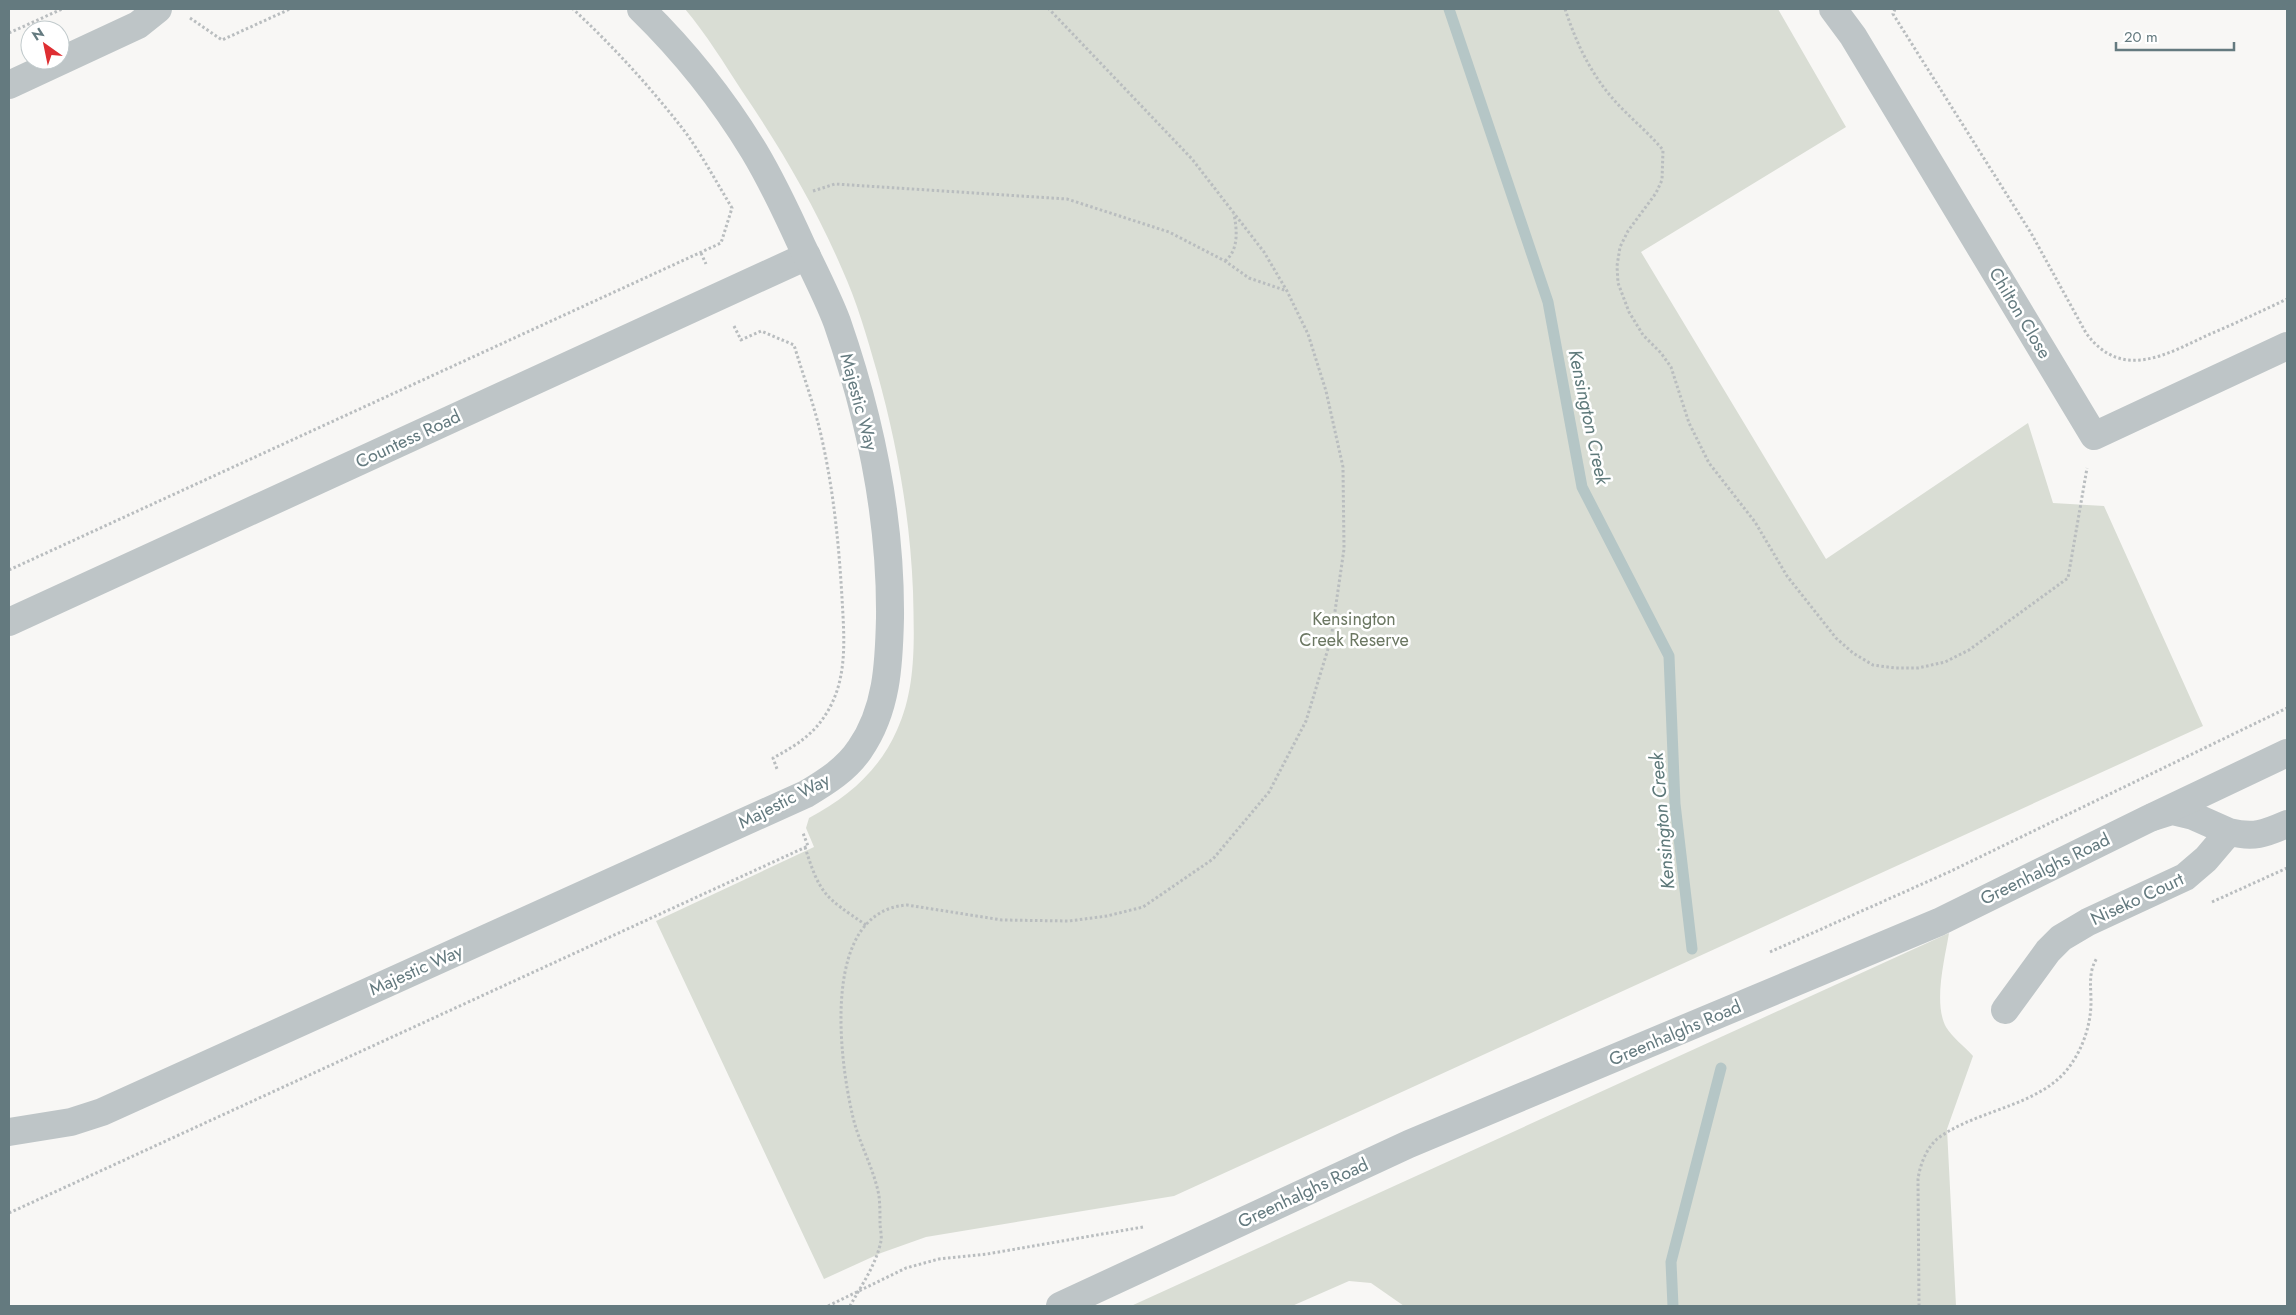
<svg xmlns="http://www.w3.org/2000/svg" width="2296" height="1315" viewBox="0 0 2296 1315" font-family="Jost,sans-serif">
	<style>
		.green { fill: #d9ddd4 }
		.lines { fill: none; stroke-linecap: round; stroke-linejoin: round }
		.stream { stroke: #b5c6c6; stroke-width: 11 }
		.path { stroke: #b9bdbf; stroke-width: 3; stroke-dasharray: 2.5 2.5; stroke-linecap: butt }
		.minor { stroke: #bec5c7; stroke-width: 28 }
		.tertiary { stroke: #bec5c7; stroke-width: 28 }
		.labels { text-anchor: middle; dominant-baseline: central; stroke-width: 5; stroke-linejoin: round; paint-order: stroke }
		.street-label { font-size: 18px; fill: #647a7f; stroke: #fff }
		.park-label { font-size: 18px; fill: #6b7762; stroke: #fff }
		.water-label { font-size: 19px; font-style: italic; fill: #5e797a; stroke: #fff }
	</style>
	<rect width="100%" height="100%" fill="#f8f7f5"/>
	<path class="green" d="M685 9H1778L1846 127 1641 252 1826 559 2028 423 2053 503 2104 506 2203 726 1174 1196 926 1237 881 1253 824 1279 656 921 814 847 806 828 809 818C848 797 879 771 897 730 917 687 914 637 913 591 910 516 897 444 877 372 867 337 857 302 842 269 815 206 780 147 742 91 724 63 706 34 685 9Z
		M1949 933C1945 958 1933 1003 1946 1027 1952 1037 1965 1047 1973 1056L1947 1129 1956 1306H1404L1371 1283 1349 1281 1292 1306H1131Z"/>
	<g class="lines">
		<path class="stream" d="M1449 9 1548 302 1582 487 1669 656 1675 804 1692 949
			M1673 1306 1671 1262 1721 1068"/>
		<path class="path" d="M1565 9C1576 42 1590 73 1614 100 1629 117 1648 132 1663 150L1662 180 1656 193 1628 231 1620 247 1617 266 1618 283 1629 312 1643 335 1661 353 1671 367 1689 423 1709 463 1755 522 1787 576 1836 638 1853 653 1873 665 1895 668H1918L1945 662 1969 650 2068 578 2087 468
			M1895 9 1893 14 2031 233 2086 333C2122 382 2167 354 2210 334 2236 323 2262 311 2287 299
			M190 18 222 40 290 9
			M9 33 62 9
			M813 191 835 184 1067 199 1169 232 1225 261 1249 278 1287 291
			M701 253 706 264
			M1225 261C1239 250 1237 230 1234 214
			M734 326 741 340 761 331 794 345C804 378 816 410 823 444 834 495 839 546 842 598 844 635 848 675 829 709 815 734 797 745 773 758L777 769
			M9 570 721 243 732 208C717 183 703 157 686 133 652 89 614 47 573 9
			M805 847C820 895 825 897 866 925
			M2212 902 2287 868
			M1770 952 1949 872 2287 708
			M9 1213 808 846 803 833
			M828 1306 906 1268 939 1259 987 1254 1143 1227
			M850 1306C861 1286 876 1265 881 1241 882 1236 880 1228 880 1223 880 1214 880 1205 879 1196 874 1168 858 1142 852 1113 839 1056 821 911 907 905L1002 920 1069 921 1107 916 1143 907 1213 859 1269 792 1306 721 1331 639 1344 549 1343 467 1326 391 1308 334 1287 291 1264 252 1192 159 1049 9
			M1919 1306 1918 1179C1920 1165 1926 1149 1937 1139 1971 1113 2024 1108 2057 1080 2078 1062 2091 1030 2091 1002 2091 986 2088 972 2097 958"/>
		<path class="minor" d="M1833 9 1853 36 2094 436 2287 346
			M9 85 138 25 158 9
			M9 622 807 256
			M2153 817 2172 811 2193 816 2229 832
			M2005 1010 2048 951 2061 938 2088 922 2185 877 2206 859 2229 832C2254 838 2264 834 2287 824"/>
		<path class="tertiary" d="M9 1132 71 1122 102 1112 806 794C826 782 847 769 860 749 887 710 889 664 890 618 891 517 870 417 837 322 827 296 814 271 802 246 787 213 772 181 754 151 723 100 683 50 641 9
			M1060 1306 1409 1144 1939 922 2148 819 2287 753"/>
	</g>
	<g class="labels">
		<g class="street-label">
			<text transform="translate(2020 313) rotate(59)">Chilton Close</text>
			<text transform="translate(859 402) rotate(75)">Majestic Way</text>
			<text transform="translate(408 439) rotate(-25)">Countess Road</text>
			<text transform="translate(784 801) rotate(-27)">Majestic Way</text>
			<text transform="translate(2045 869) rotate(-26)">Greenhalghs Road</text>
			<text transform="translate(2137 899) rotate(-25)">Niseko Court</text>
			<text transform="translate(416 970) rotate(-24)">Majestic Way</text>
			<text transform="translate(1675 1033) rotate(-23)">Greenhalghs Road</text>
			<text transform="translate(1303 1193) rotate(-25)">Greenhalghs Road</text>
		</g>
		<g class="park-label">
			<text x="1354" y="619">Kensington<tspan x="1354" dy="21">Creek Reserve</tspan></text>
		</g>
		<g class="water-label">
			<text transform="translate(1589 417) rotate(78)">Kensington Creek</text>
			<text transform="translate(1662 821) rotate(-95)">Kensington Creek</text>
		</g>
	</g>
	<rect width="2296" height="1315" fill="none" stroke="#647a7f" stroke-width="20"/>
	<g transform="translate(45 45) rotate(327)"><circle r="24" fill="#ffffff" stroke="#c1cacc"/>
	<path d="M0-4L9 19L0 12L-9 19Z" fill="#de2e32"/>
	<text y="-8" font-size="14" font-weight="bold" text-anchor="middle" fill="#647a7f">N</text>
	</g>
	<path d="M2116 42v8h118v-8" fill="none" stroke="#647a7f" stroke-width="2.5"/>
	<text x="2124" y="42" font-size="15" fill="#647a7f" stroke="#ffffff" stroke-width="4" paint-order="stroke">20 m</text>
</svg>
